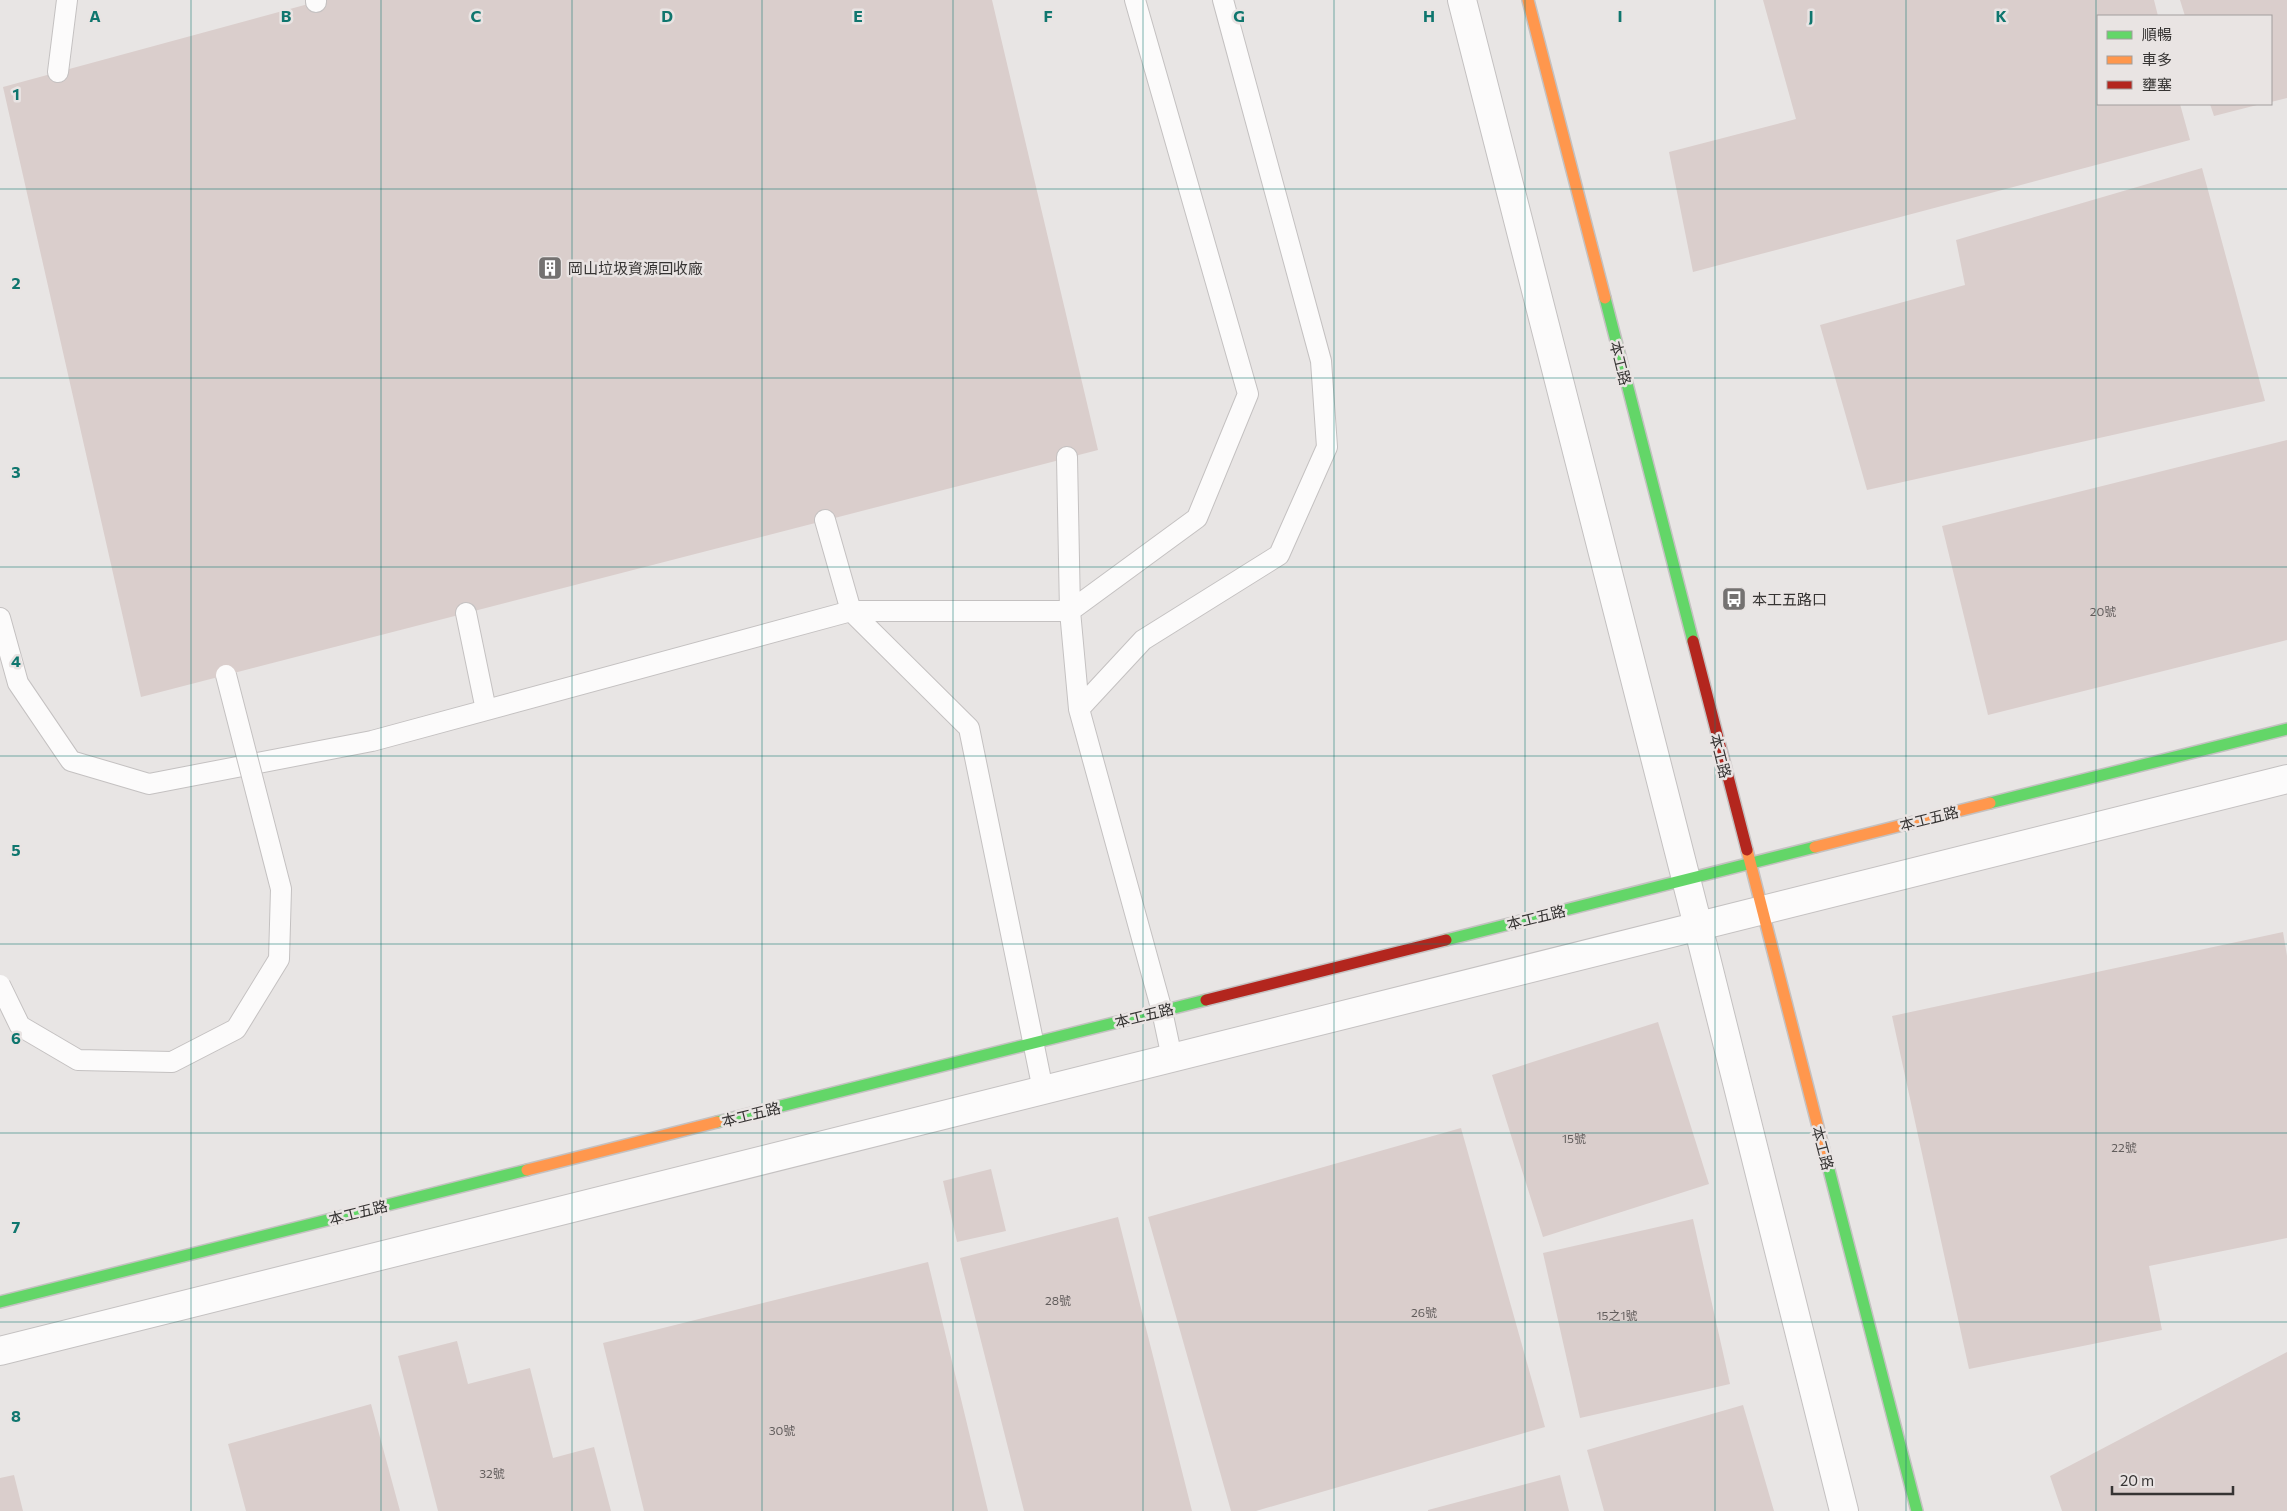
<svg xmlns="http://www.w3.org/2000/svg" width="2287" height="1511" viewBox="0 0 2287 1511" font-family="Commissioner,'Noto Sans TC',sans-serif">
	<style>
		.building { fill: #dacecc }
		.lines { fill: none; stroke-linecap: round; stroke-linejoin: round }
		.lane-casing { stroke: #c4c1c1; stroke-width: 22 }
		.street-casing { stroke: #c4c1c1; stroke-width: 30 }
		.fast-casing { stroke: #c4c1c1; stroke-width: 14 }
		.slow-casing { stroke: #c4c1c1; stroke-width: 14 }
		.jam-casing { stroke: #c4c1c1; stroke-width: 14 }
		.lane { stroke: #fcfbfb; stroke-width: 20 }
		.street { stroke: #fcfbfb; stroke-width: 28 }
		.fast { stroke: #63d668; stroke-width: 11 }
		.slow { stroke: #ff974d; stroke-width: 11 }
		.jam { stroke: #b3261e; stroke-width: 11 }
		.lane-bridge-casing { stroke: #c4c1c1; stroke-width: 22; stroke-linecap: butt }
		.lane-bridge { stroke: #fcfbfb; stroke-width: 20 }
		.grid { fill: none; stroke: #0f766e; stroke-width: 1; stroke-opacity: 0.55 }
		.labels { text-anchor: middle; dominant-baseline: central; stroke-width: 5; stroke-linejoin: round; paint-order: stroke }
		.number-label { font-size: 12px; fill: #625d5c }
		.poi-label { font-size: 15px; fill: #363433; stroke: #e9e4e3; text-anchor: start }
		.street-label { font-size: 15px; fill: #363433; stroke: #e9e4e3 }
		.grid-label { font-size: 16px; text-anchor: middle; font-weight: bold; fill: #0f766e; stroke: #e9e4e3; stroke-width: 5; stroke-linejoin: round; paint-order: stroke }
	</style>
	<rect width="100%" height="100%" fill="#e8e5e4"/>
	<path class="building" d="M323 0H992L1098 450 141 697 3 87Z
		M1763 0H2154L2158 16H2098V104H2180L2190 140 1693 272 1669 152 1796 119Z
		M2180 0H2287V98L2271 102V16H2185Z
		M2210 104H2261L2214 116Z
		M2202 168 2265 401 1867 490 1820 325 1965 285 1956 240Z
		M2287 440V640L1988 715 1942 526Z
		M2283 932 2287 956V1238L2149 1266 2162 1330 1969 1369 1892 1016Z
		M1658 1022 1709 1184 1543 1237 1492 1075Z
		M1461 1128 1545 1427 1256 1511H1231L1148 1217Z
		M991 1169 1006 1231 957 1242 943 1181Z
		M1118 1217 1192 1511H1024L960 1258Z
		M1693 1219 1730 1384 1580 1418 1543 1253Z
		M928 1262 988 1511H644L603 1343Z
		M457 1341 468 1384 530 1368 553 1458 594 1447 611 1511H438L398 1356Z
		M2287 1352V1511H2062L2050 1476Z
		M371 1404 400 1511H246L228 1444Z
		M1743 1405 1774 1511H1604L1587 1450Z
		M14 1475 23 1511H0V1478Z
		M1560 1475 1569 1511H1428V1510Z"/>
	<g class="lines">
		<defs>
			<path id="lane" d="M316 0V2
				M58 72 67 0
				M1067 457 1070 611 1079 709
				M825 520 851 611 969 728 1043 1090
				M466 613 486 710
				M0 618 18 683 71 761 149 784 372 741 851 611H1070L1197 518 1248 394 1135 0
				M1172 1058 1162 1011 1079 709 1143 640 1279 555 1327 447 1321 361 1223 0"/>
			<path id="street" d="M1462 0 1698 926 1844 1511
				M0 1351 2287 779"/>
			<path id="fast" d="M1605 298 1693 641
				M1990 803 2287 729
				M1446 940 1815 847
				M717 1122 1206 1000
				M1827 1162 1917 1511
				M0 1302 527 1170"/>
			<path id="slow" d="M1528 0 1605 298
				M1815 847 1990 803
				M1747 850 1827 1162
				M527 1170 717 1122"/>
			<path id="jam" d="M1693 641 1747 850
				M1206 1000 1446 940"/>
		</defs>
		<use href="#lane" class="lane-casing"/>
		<use href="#street" class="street-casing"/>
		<use href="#fast" class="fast-casing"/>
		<use href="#slow" class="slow-casing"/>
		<use href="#jam" class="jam-casing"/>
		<use href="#lane" class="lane"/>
		<use href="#street" class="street"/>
		<use href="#fast" class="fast"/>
		<use href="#slow" class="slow"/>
		<use href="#jam" class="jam"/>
		<defs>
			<path id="lane-bridge" d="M0 985 20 1026 78 1060 172 1062 236 1029 279 959 281 889 226 675"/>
		</defs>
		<use href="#lane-bridge" class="lane-bridge-casing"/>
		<use href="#lane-bridge" class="lane-bridge"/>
	</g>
	<path class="grid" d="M191 0V1511M381 0V1511M572 0V1511M762 0V1511M953 0V1511M1143 0V1511M1334 0V1511M1525 0V1511M1715 0V1511M1906 0V1511M2096 0V1511M0 189H2287M0 378H2287M0 567H2287M0 756H2287M0 944H2287M0 1133H2287M0 1322H2287"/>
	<defs>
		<symbol id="building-square" viewBox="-11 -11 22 22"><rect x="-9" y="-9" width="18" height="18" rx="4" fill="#747271" stroke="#e9e4e3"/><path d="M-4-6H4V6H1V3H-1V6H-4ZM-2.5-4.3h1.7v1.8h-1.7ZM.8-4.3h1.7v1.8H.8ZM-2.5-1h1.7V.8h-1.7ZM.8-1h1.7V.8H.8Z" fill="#fff"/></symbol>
		<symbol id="bus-square" viewBox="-11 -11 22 22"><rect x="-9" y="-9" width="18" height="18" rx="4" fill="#747271" stroke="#e9e4e3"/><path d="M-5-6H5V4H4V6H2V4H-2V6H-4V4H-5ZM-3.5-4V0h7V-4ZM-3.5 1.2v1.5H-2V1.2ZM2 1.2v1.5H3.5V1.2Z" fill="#fff"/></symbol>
	</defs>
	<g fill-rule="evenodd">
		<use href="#building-square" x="536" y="254" width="28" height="28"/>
		<use href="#bus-square" x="1720" y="585" width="28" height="28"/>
	</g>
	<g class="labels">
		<g class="number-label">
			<text x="2103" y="611">20號</text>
			<text x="1574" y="1138">15號</text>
			<text x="2124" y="1147">22號</text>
			<text x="1058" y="1300">28號</text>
			<text x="1424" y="1312">26號</text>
			<text x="1617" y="1315">15之1號</text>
			<text x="782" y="1430">30號</text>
			<text x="492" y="1473">32號</text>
		</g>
		<g class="poi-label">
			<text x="568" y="268">岡山垃圾資源回收廠</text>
			<text x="1752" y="599">本工五路口</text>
		</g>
		<g class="street-label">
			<text transform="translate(1621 363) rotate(76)">本工路</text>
			<text transform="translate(1721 756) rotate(76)">本工路</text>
			<text transform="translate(1929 818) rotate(-14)">本工五路</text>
			<text transform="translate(1536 917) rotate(-14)">本工五路</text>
			<text transform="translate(1144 1015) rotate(-14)">本工五路</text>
			<text transform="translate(751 1114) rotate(-14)">本工五路</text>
			<text transform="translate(1823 1148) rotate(75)">本工路</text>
			<text transform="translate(358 1212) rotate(-14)">本工五路</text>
		</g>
	</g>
	<g class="grid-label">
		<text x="95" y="22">A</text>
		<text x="286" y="22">B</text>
		<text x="476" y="22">C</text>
		<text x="667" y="22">D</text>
		<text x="858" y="22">E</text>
		<text x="1048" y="22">F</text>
		<text x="1239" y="22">G</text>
		<text x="1429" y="22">H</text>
		<text x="1620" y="22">I</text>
		<text x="1811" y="22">J</text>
		<text x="2001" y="22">K</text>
		<text x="16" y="100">1</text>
		<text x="16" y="289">2</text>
		<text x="16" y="478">3</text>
		<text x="16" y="667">4</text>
		<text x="16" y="856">5</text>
		<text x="16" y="1044">6</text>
		<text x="16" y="1233">7</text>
		<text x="16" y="1422">8</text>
	</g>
	<rect x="2097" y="15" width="175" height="90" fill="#e9e4e3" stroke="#a19e9d"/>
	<rect x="2107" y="31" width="25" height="8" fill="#63d668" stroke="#a19e9d"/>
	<text x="2142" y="40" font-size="15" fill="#363433">順暢</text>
	<rect x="2107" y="56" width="25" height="8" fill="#ff974d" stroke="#a19e9d"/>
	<text x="2142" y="65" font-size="15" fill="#363433">車多</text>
	<rect x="2107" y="81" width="25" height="8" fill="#b3261e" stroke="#a19e9d"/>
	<text x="2142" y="90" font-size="15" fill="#363433">壅塞</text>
	<path d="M2112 1486v8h121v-8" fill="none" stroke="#363433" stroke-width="2.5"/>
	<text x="2120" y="1486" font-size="15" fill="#363433" stroke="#e9e4e3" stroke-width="4" paint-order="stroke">20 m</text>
</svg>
